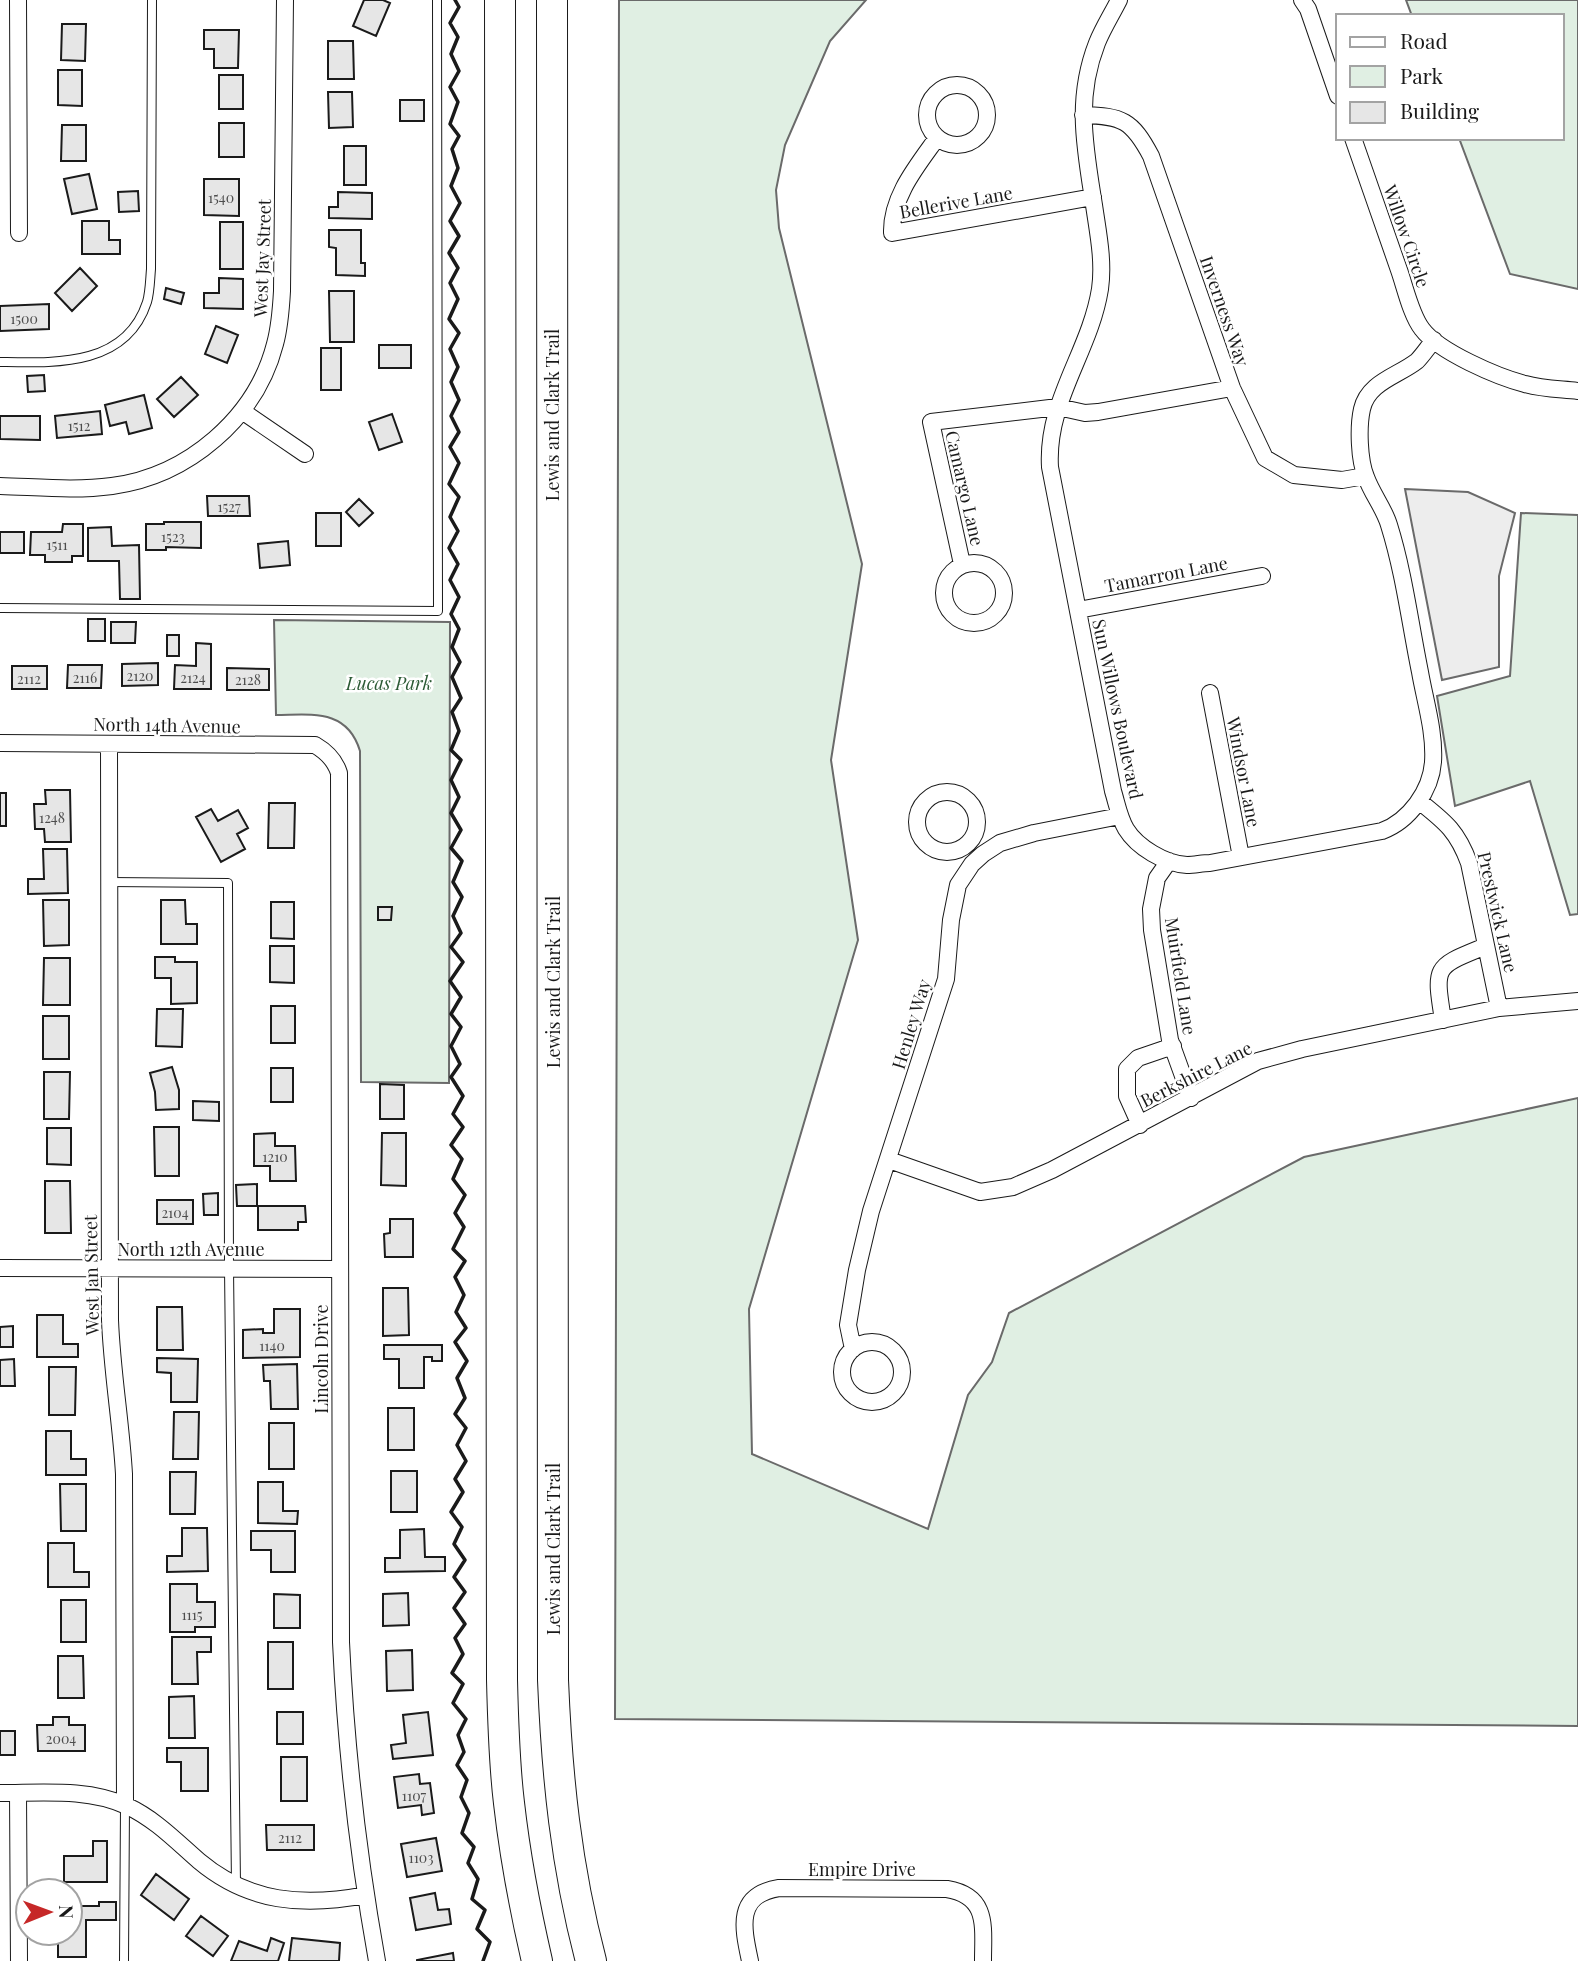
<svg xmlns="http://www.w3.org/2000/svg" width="1578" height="1961" viewBox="0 0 1578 1961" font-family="'Playfair Display',serif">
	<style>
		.green { fill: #e0efe3; stroke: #6a6a6a; stroke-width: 2 }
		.parking { fill: #ededed; stroke: #6a6a6a; stroke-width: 2 }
		.building { fill: #e6e6e6; stroke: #1a1a1a; stroke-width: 2 }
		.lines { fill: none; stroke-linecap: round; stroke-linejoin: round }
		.lane-casing { stroke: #1a1a1a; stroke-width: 10 }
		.street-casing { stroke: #1a1a1a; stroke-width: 18 }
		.highway-casing { stroke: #1a1a1a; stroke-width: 32 }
		.lane { stroke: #fff; stroke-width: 8 }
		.street { stroke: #fff; stroke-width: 16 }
		.highway { stroke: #fff; stroke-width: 30 }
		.wall { stroke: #1a1a1a; stroke-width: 3.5 }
		.labels { text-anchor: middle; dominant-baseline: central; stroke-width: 5; stroke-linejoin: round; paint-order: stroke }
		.number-label { font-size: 14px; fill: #4d4d4d }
		.street-label { font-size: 18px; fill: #1a1a1a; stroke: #fff }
		.park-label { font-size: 18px; font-style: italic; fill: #2b5a34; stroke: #fff }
	</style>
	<rect width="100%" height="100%" fill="#fff"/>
	<path class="green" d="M619 0H866L830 41 785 145 776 190 779 228 862 564 831 760 858 940 749 1309 752 1454 928 1529 968 1395 992 1362 1009 1313 1304 1157 1578 1098V1726L615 1719Z
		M1406 0H1578V289L1510 274 1459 138H1562V16H1412Z
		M1521 513 1578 515V914L1570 915 1530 781 1455 806 1437 696 1510 676Z
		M274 620 450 622 449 1083 361 1082 360 751C347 708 311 715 276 715Z"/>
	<path class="parking" d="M1405 489 1468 492 1515 513 1499 576V667L1442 680Z"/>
	<path class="building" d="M364 0H383L390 3 376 36 353 26Z
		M62 24H86L85 61 61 60Z
		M204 30H239L238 68H214V49H204Z
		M328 41H353L354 79H328Z
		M58 70H82V106L58 105Z
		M219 75H243V109H219Z
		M328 92H352L353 127 329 128Z
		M400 100H424V121H400Z
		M219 123H244V157H219Z
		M62 125H86V161H61Z
		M344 146H366V185H344Z
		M89 174 97 209 72 214 64 179Z
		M204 179H239V216L204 215Z
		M138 191 139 211 119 212 118 192Z
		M338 192 372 193V219L329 218V207H338Z
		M82 221H109V240H120V254H82Z
		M220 222H243V269H220Z
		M329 230H361V263H365V276L336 275V248L329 247Z
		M80 268 97 286 72 311 55 293Z
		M219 278 243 279V309L204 308V293H219Z
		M166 288 184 293 181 304 164 299Z
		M329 291H354V342H330Z
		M49 304V329L0 331V306Z
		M216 326 238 335 227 363 205 354Z
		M379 345H411V368H379Z
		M321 348H341V390H321Z
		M44 375 45 391 28 392 27 376Z
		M181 377 198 395 174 417 157 399Z
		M144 395 152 428 129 434 126 422 110 426 105 405Z
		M100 411 102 434 57 438 55 416Z
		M392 414 402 442 379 450 369 422Z
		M0 416H40V440L0 439Z
		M207 496H249L250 516H208Z
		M359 499 373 513 359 526 346 512Z
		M316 513H341V546H316Z
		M164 522H201V548L166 547V550H146V524H164Z
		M63 524H83V556H72V562H45V555H30L31 532H62Z
		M111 527 112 546 139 545 140 599H120L119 561H88V528Z
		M0 532H24V553H0Z
		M288 541 290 565 260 568 258 544Z
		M88 619H105V641H88Z
		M111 622H136L135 643H111Z
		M167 635H179V656H167Z
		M196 643 211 644V689H174L175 665 196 666Z
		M158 663V685L122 686V664Z
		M68 665H102L101 688H67Z
		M12 666H47V689H12Z
		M227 668 269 669V690H227Z
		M45 790H70L71 842H45L44 829H35L34 804H46Z
		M0 793H6V826H0Z
		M269 803H295L294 848H268Z
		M211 809 218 821 238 810 248 828 237 834 245 849 221 862 196 817Z
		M43 849H67L68 893 28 894V879H44Z
		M43 900H69V945L44 946Z
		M161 900H185L186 924H197V944H161Z
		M271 902H294V939L271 938Z
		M378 907H392L391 920H378Z
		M270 946H294V983L270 982Z
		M155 957H175V962H197V1003L171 1004V978H155Z
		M44 958H70V1005H43Z
		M271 1006H295V1043H271Z
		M157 1009H183L182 1047 156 1046Z
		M43 1016H69V1059H43Z
		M172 1067 179 1090V1109L156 1110 155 1092 150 1073Z
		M271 1068H293V1102H271Z
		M44 1072H70L69 1119H44Z
		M380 1084 404 1085V1119H380Z
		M193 1101 219 1102V1121L193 1120Z
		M154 1127H179V1176H155Z
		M47 1128H71V1165L47 1164Z
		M275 1133V1146H295L296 1181H270V1166H254V1134Z
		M382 1133H406V1186L381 1185Z
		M45 1181H70L71 1233H45Z
		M257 1184V1206H237L236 1185Z
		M218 1193V1215H204L203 1194Z
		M157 1200H193V1224H157Z
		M258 1206H305L306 1222H298V1230H258Z
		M390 1219H413V1257H385L384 1234 390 1233Z
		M383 1288H408L409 1335 383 1336Z
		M157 1307H182L183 1350H157Z
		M274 1309H300V1357L243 1358V1330L263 1329V1333H274Z
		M37 1315H63V1344H78V1357H37Z
		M13 1326V1347H0V1327Z
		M384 1345H442V1361H432V1357H424V1388H399V1359H384Z
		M157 1358 198 1359 197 1402H171V1373L157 1372Z
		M14 1359 15 1386H0V1360Z
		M297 1364 298 1409H271L270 1381H264L263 1365Z
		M49 1367H76L75 1415H49Z
		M388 1408H414V1450H388Z
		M174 1412H199L198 1459H173Z
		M269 1423H294V1469H269Z
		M46 1431H71V1459H86V1475H46Z
		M391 1471H417V1512H391Z
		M170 1472H196L195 1514H170Z
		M258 1482H283V1511H298L297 1524 258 1523Z
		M60 1484H86V1531H61Z
		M182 1528H207L208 1571 167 1572V1556H182Z
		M424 1529 425 1557H445V1571L385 1572V1558H400V1530Z
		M251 1531H295V1572H271V1550H251Z
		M48 1543H74V1572H89V1587H48Z
		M170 1584H197V1602H215V1627H195V1632H170Z
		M408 1593 409 1625 383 1626V1594Z
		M274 1594 300 1595V1628H274Z
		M61 1600H86V1642H61Z
		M172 1637H211V1652H197L198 1684H172Z
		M268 1642H293V1689H268Z
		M412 1650 413 1690 387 1691 386 1651Z
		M58 1656H83L84 1698H58Z
		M194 1696 195 1738H169V1697Z
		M277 1712H303V1744H277Z
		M428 1712 433 1755 393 1759 391 1745 406 1743 403 1715Z
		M53 1717H69V1725H85V1751H38L37 1725H53Z
		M0 1731H15V1755H0Z
		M167 1748H208V1791H181V1762H167Z
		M281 1757H307V1801H281Z
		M419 1774 420 1784 430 1783 434 1813 422 1815 421 1805 398 1808 394 1777Z
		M266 1825H314V1850H267Z
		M436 1838 442 1871 407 1877 401 1844Z
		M93 1841H107V1882H64V1856H93Z
		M156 1874 189 1899 174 1920 141 1895Z
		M435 1893 438 1910 449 1909 451 1924 416 1930 410 1898Z
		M99 1902H116V1920H86V1957H58V1933H70V1906H99Z
		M201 1916 228 1936 213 1956 186 1936Z
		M271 1938 284 1943 278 1961H231L239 1941 267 1951Z
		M292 1938 340 1943 339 1961H289Z
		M453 1953 454 1961H417V1960Z"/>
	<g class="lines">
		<defs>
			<path id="lane" d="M0 362C55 363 126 367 147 302 150 292 150 280 151 269L152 0
				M0 608 438 611 437 0
				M109 882 228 883 229 1268 236 1885
				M124 1961 125 1805"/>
			<path id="street" d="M18 0 19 233
				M1119 0C1112 14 1103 28 1097 43 1075 99 1085 148 1094 205 1098 233 1104 261 1100 289 1090 352 1046 401 1050 467L1113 791C1117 804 1119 817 1126 829 1137 847 1165 864 1187 865 1195 865 1202 863 1210 863L1382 831C1409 821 1431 791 1433 762 1435 732 1425 701 1420 672 1410 623 1404 573 1389 525 1384 508 1372 494 1366 477 1359 460 1358 427 1362 409 1368 382 1398 376 1417 361 1423 355 1428 347 1434 340
				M1302 0 1308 9 1338 96
				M927 115a30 30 0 1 1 60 0a30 30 0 1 1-60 0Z
				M1083 115C1122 116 1132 120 1151 156L1232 388 1265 458 1294 475 1342 480 1365 476
				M937 138C917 166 891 197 892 233L1093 197
				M1353 138C1368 182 1384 226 1399 270 1405 287 1411 315 1422 329 1439 352 1498 377 1525 384 1542 389 1561 389 1578 391
				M242 411 305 454
				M0 486C37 487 75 491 112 486 188 476 256 418 275 344 280 326 281 309 282 291L285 0
				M944 593a30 30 0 1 1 60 0a30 30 0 1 1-60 0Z
				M962 564 931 422 1058 407 1085 413 1098 412 1232 388
				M1078 610 1262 576
				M1210 693 1241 857
				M0 743 315 745C327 752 335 760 339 773L341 1642C346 1750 358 1855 377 1961
				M109 744 110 1320C112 1372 121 1422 124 1474L125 1805
				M917 822a30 30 0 1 1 60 0a30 30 0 1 1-60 0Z
				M1419 801C1444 821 1457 830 1469 863L1499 1008
				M1169 861 1157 878 1151 909 1152 930 1170 1040 1191 1098
				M1443 1020C1434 964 1435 967 1486 946
				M1140 1125 1127 1096V1069L1138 1058 1173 1046
				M889 1160 980 1192 1013 1187 1052 1170 1258 1061 1302 1049 1499 1008 1578 1001
				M0 1268 340 1269
				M842 1372a30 30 0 1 1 60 0a30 30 0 1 1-60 0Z
				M853 1349 848 1325 857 1270 871 1211 946 979 951 920 958 885 972 864 983 854 1000 843 1034 833 1120 816
				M0 1793C42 1793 88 1788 127 1806 155 1819 176 1841 199 1861 249 1903 304 1907 366 1895
				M18 1793 19 1961
				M750 1961C743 1928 735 1895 779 1888L947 1889C989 1896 983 1927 983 1961"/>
			<path id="highway" d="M500 0 502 1680C503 1721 504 1762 509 1803 515 1856 525 1909 537 1961
				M552 0 553 1680C557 1777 566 1866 591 1961"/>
		</defs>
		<use href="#lane" class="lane-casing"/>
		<use href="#street" class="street-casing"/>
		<use href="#highway" class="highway-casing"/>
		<use href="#lane" class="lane"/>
		<use href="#street" class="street"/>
		<use href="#highway" class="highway"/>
		<path class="wall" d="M455 0 459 7 450 23 458 37 451 54 459 71 450 87 458 102 450 124 459 136 452 149 458 168 451 186 460 203 450 221 459 236 449 253 458 268 450 283 458 299 449 319 459 333 450 349 458 367 451 382 459 400 451 416 459 432 450 447 459 463 449 484 459 497 450 517 458 531 449 548 458 564 450 580 459 597 451 614 459 629 452 647 460 662 452 677 461 698 452 712 459 731 451 750 461 760 451 780 459 797 451 813 461 830 451 848 462 861 453 882 462 897 453 916 461 933 451 947 463 962 450 981 461 997 451 1014 461 1027 451 1046 460 1064 451 1077 463 1096 453 1114 463 1127 451 1145 462 1159 453 1179 465 1195 455 1213 464 1227 453 1249 465 1261 455 1277 464 1295 456 1312 466 1328 455 1342 467 1361 457 1378 465 1398 455 1414 466 1428 457 1445 466 1461 455 1479 463 1492 451 1512 462 1527 454 1544 465 1560 454 1577 465 1592 454 1608 465 1624 455 1638 463 1654 452 1673 463 1684 453 1703 466 1719 458 1735 464 1752 457 1765 467 1780 461 1797 469 1813 462 1833 474 1847 468 1863 478 1879 472 1899 485 1910 477 1929 490 1942 483 1961"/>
	</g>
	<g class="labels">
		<g class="number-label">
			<text x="221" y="197">1540</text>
			<text x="24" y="318">1500</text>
			<text x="79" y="425">1512</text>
			<text x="229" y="506">1527</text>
			<text x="173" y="536">1523</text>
			<text x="57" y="544">1511</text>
			<text x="140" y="675">2120</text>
			<text x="85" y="677">2116</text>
			<text x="193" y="677">2124</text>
			<text x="29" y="678">2112</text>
			<text x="248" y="679">2128</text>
			<text x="52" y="817">1248</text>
			<text x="275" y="1156">1210</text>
			<text x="175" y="1212">2104</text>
			<text x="272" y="1345">1140</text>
			<text x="192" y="1614">1115</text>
			<text x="61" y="1738">2004</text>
			<text x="414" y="1795">1107</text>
			<text x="290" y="1837">2112</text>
			<text x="421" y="1857">1103</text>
		</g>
		<g class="street-label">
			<text transform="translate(956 202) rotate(-10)">Bellerive Lane</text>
			<text transform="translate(1407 236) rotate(71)">Willow Circle</text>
			<text transform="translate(262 258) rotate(-88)">West Jay Street</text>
			<text transform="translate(1225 311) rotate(71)">Inverness Way</text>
			<text transform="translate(552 415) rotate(-90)">Lewis and Clark Trail</text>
			<text transform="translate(965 488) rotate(77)">Camargo Lane</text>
			<text transform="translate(1166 574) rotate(-11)">Tamarron Lane</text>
			<text transform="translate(1118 709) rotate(78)">Sun Willows Boulevard</text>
			<text transform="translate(167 725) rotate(1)">North 14th Avenue</text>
			<text transform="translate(1244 772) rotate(79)">Windsor Lane</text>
			<text transform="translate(1498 912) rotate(77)">Prestwick Lane</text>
			<text transform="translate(1181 976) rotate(81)">Muirfield Lane</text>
			<text transform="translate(553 982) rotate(-90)">Lewis and Clark Trail</text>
			<text transform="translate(911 1024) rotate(-73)">Henley Way</text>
			<text transform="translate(1196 1074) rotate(-27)">Berkshire Lane</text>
			<text x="191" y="1249">North 12th Avenue</text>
			<text transform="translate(91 1275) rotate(-91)">West Jan Street</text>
			<text transform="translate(321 1359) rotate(-90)">Lincoln Drive</text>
			<text transform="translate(553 1549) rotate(-90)">Lewis and Clark Trail</text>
			<text x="862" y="1869">Empire Drive</text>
		</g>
		<g class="park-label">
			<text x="389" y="683">Lucas Park</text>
		</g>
	</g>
	<rect x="1336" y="14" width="228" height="126" fill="#ffffff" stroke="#a3a3a3" stroke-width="2"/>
	<rect x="1350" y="37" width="35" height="10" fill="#ffffff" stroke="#a3a3a3" stroke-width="2"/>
	<text x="1400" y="49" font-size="21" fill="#1a1a1a">Road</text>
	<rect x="1350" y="66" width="35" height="21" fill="#e0efe3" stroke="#a3a3a3" stroke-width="2"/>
	<text x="1400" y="84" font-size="21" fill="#1a1a1a">Park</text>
	<rect x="1350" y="102" width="35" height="21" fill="#e6e6e6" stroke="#a3a3a3" stroke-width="2"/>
	<text x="1400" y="119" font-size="21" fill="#1a1a1a">Building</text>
	<g transform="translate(49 1912) rotate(89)"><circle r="33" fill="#ffffff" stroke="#a3a3a3" stroke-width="2"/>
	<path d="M0-5L12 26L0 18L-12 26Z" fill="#c62828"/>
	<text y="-10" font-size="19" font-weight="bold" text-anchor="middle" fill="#1a1a1a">N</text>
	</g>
</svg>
